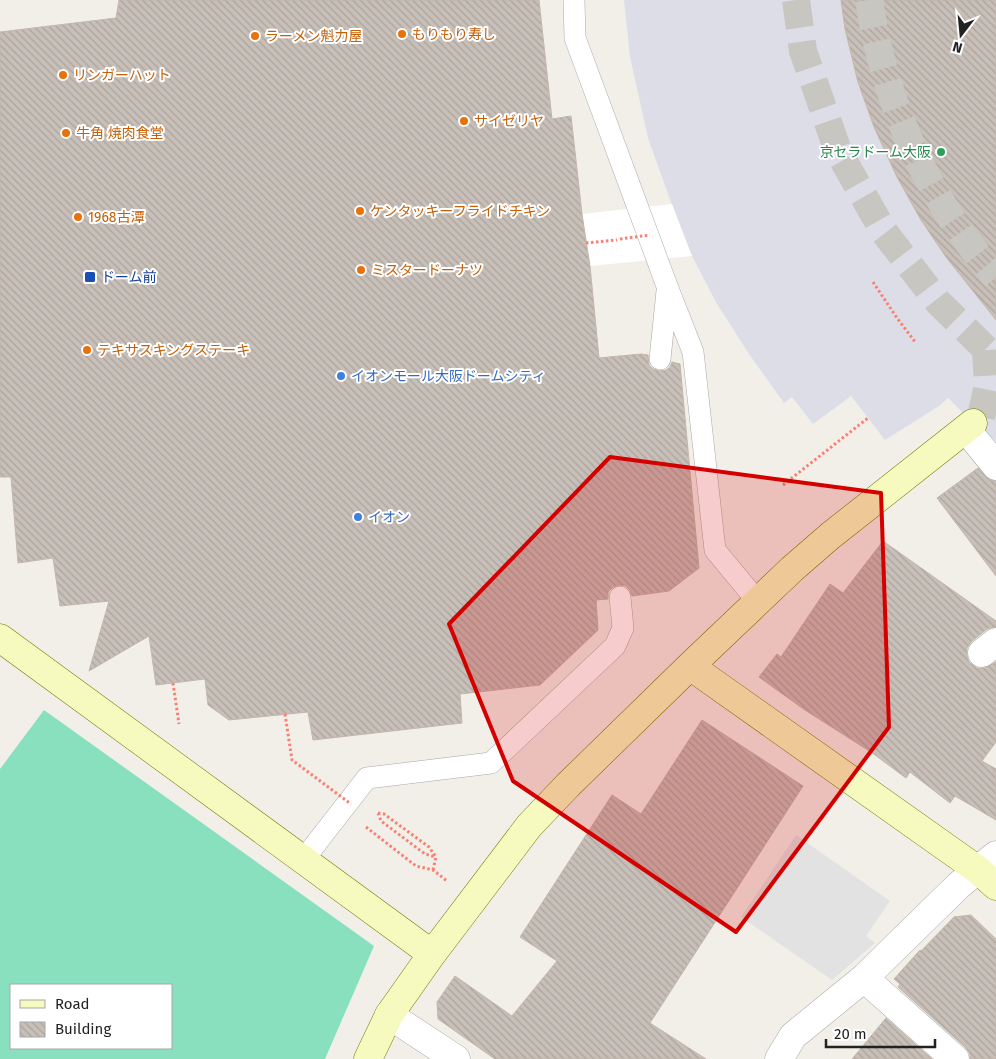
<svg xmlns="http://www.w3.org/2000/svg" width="996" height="1059" viewBox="0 0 996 1059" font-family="'Fira Sans','Noto Sans JP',sans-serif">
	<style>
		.pitch { fill: #88e0be; fill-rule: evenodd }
		.parking { fill: #e2e2e2 }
		.plaza { fill: #dddde8 }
		.pier { fill: #fff }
		.building { fill: url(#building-back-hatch); stroke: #c4b6ab }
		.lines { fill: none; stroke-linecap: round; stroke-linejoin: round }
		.street-tunnel { stroke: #c8c6c1; stroke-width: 28; stroke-dasharray: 28 14; stroke-linecap: butt }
		.secondary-tunnel { stroke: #c8c6c1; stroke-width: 28; stroke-dasharray: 28 14; stroke-linecap: butt }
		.lane-casing { stroke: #a9a9a9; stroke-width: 22 }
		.street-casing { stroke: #a9a9a9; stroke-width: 29 }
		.secondary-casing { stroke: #707d05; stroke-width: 29 }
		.path { stroke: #fa8072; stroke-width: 3; stroke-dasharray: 2.5 2.5; stroke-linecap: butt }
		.lane { stroke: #fff; stroke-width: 21 }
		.street { stroke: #fff; stroke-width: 28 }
		.secondary { stroke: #f7fabf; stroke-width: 28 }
		.path-bridge { stroke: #fa8072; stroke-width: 3; stroke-dasharray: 2.5 2.5; stroke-linecap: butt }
		.marked { fill: #d40000; fill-opacity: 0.2; stroke: #d40000; stroke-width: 4; stroke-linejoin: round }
		.food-dot { fill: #e8710a; stroke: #fff; stroke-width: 2 }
		.leisure-dot { fill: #2e9e5b; stroke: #fff; stroke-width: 2 }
		.transit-dot { fill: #1a4fb4; stroke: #fff; stroke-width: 2 }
		.shop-dot { fill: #3f7fe0; stroke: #fff; stroke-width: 2 }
		.labels { text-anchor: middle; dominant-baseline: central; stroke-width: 4; stroke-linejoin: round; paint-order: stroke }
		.food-label { font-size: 14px; fill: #c56008; stroke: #fff; text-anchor: start }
		.leisure-label { font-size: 14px; fill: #27864d; stroke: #fff; text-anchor: end }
		.transit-label { font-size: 14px; fill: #164399; stroke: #fff; text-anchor: start }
		.shop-label { font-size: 14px; fill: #366cbe; stroke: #fff; text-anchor: start }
	</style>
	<defs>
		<pattern id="building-back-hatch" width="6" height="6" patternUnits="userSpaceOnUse" patternTransform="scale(1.25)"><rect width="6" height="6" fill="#c7bfb8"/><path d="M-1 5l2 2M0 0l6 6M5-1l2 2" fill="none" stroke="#aba49e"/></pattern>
	</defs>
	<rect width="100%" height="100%" fill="#f2efe9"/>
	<path class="pitch" d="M44 710 374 946 325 1059H0V769ZM11 985H171V1048H11Z"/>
	<path class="parking" d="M796 835 890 901 866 936 875 943 832 980 741 917Z"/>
	<path class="plaza" d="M624 0H841L845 29 858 82 874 127 897 177 921 220 946 257 996 314V441L973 423 948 398 939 406 885 440 851 396 813 424 792 397 784 403 749 354 717 304 692 256 682 233 648 138 630 57Z"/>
	<path class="pier" d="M672 204 692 256 590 266 582 214Z"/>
	<path class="building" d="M119 0H539L552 119 571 116 582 214 590 266 599 358 641 354 648 355 649 365 653 369 659 371 666 370 670 367 672 362 680 364 699 568 669 591 632 596 630 590 626 586 619 585 613 587 608 592V599L596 600 598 630 540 685 460 694 462 723 313 740 308 712 229 720 208 705 205 679 156 685 149 636 89 671 109 601 60 606 53 558 18 563 11 477H0V32L116 18Z
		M841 0H996V320L946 257 921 220 897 177 874 127 858 82 845 29Z
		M978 468 990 480 996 481V576L937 498Z
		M883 541 996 621V627L987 629 972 641 967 648V655L969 662 977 668H985L996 662V742L982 761 996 769V820L955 796 950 803 910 772 906 778 871 752 805 710 759 677 777 654 781 657 830 584 843 593Z
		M702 720 803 786 650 1023 706 1059H495L438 1019 437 1002 455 976 512 1016 557 961 520 937 612 795 641 814Z
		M971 915 996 939V1059H970V1054L965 1047 898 987 900 984 894 979 920 950 921 951 954 917Z
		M886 1018 932 1059H852Z"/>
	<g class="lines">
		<path class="street-tunnel" d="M869 0C884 102 928 200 996 277"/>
		<path class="secondary-tunnel" d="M796 0 803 51 838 151 884 232 938 302 996 359
			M981 417 988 385 986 350"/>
		<defs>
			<path id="lane" d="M574 0 575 38 667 286 693 352 715 550 758 602
				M660 359 667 291
				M304 859 367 778 491 763 615 646 623 628 620 597"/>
			<path id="street" d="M966 429 996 466
				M982 653 996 642
				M864 978 955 1059
				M389 1015 456 1059
				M779 1059 793 1036 864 978 959 885 996 855"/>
			<path id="secondary" d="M0 638 432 954
				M690 666 978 870 996 886
				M368 1059 389 1015 432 954 529 826 568 785 690 666 792 569 830 536 973 423"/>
		</defs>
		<use href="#lane" class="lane-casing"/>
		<use href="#street" class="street-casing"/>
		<use href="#secondary" class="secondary-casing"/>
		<path class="path" d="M586 243 617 240
			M873 282 897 318 916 343
			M783 485 868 418
			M173 683 179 724
			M378 813 381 821 425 854 436 857
			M378 813 384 814 429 847 436 857 433 870
			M366 827 416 866 433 870 447 881"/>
		<use href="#lane" class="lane"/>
		<use href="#street" class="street"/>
		<use href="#secondary" class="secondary"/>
		<path class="path-bridge" d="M620 239 650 235
			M285 714 292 760 351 804"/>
	</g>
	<path class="marked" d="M610 457 881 493 889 727 736 932 513 781 449 624Z"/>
	<g class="food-dot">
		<circle cx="402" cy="34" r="5"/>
		<circle cx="255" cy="36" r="5"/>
		<circle cx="63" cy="75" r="5"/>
		<circle cx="464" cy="121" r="5"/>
		<circle cx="66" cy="133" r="5"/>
		<circle cx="360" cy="211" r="5"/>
		<circle cx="78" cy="217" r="5"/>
		<circle cx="361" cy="270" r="5"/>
		<circle cx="87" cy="350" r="5"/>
	</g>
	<circle class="leisure-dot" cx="941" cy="152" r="5"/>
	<rect class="transit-dot" x="84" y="271" width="12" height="12" rx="2.5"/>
	<g class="shop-dot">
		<circle cx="341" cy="376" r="5"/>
		<circle cx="358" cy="517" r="5"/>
	</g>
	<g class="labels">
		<g class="food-label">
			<text x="412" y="34">もりもり寿し</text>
			<text x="265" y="36">ラーメン魁力屋</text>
			<text x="73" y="75">リンガーハット</text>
			<text x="474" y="121">サイゼリヤ</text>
			<text x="76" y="133">牛角 焼肉食堂</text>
			<text x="370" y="211">ケンタッキーフライドチキン</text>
			<text x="88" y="217">1968古潭</text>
			<text x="371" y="270">ミスタードーナツ</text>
			<text x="97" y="350">テキサスキングステーキ</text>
		</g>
		<g class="leisure-label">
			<text x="931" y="152">京セラドーム大阪</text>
		</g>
		<g class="transit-label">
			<text x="101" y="277">ドーム前</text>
		</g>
		<g class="shop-label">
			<text x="351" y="376">イオンモール大阪ドームシティ</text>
			<text x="368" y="517">イオン</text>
		</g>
	</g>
	<rect x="10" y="984" width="162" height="65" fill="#ffffff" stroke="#a7a7a7"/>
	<rect x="20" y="1000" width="25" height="8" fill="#f7fabf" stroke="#a7a7a7"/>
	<text x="55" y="1009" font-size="15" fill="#222222">Road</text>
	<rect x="20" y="1022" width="25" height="15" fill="url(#building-back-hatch)" stroke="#a7a7a7"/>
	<text x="55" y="1034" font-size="15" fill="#222222">Building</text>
	<g transform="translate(961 35) rotate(196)" stroke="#ffffff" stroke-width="4" paint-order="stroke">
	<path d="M0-4L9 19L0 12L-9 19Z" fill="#222222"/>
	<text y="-8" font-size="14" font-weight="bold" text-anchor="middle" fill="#222222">N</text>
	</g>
	<path d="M826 1039v8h109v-8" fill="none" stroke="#222222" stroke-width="2.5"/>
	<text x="834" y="1039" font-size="15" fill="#222222" stroke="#ffffff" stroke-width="4" paint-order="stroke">20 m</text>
</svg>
